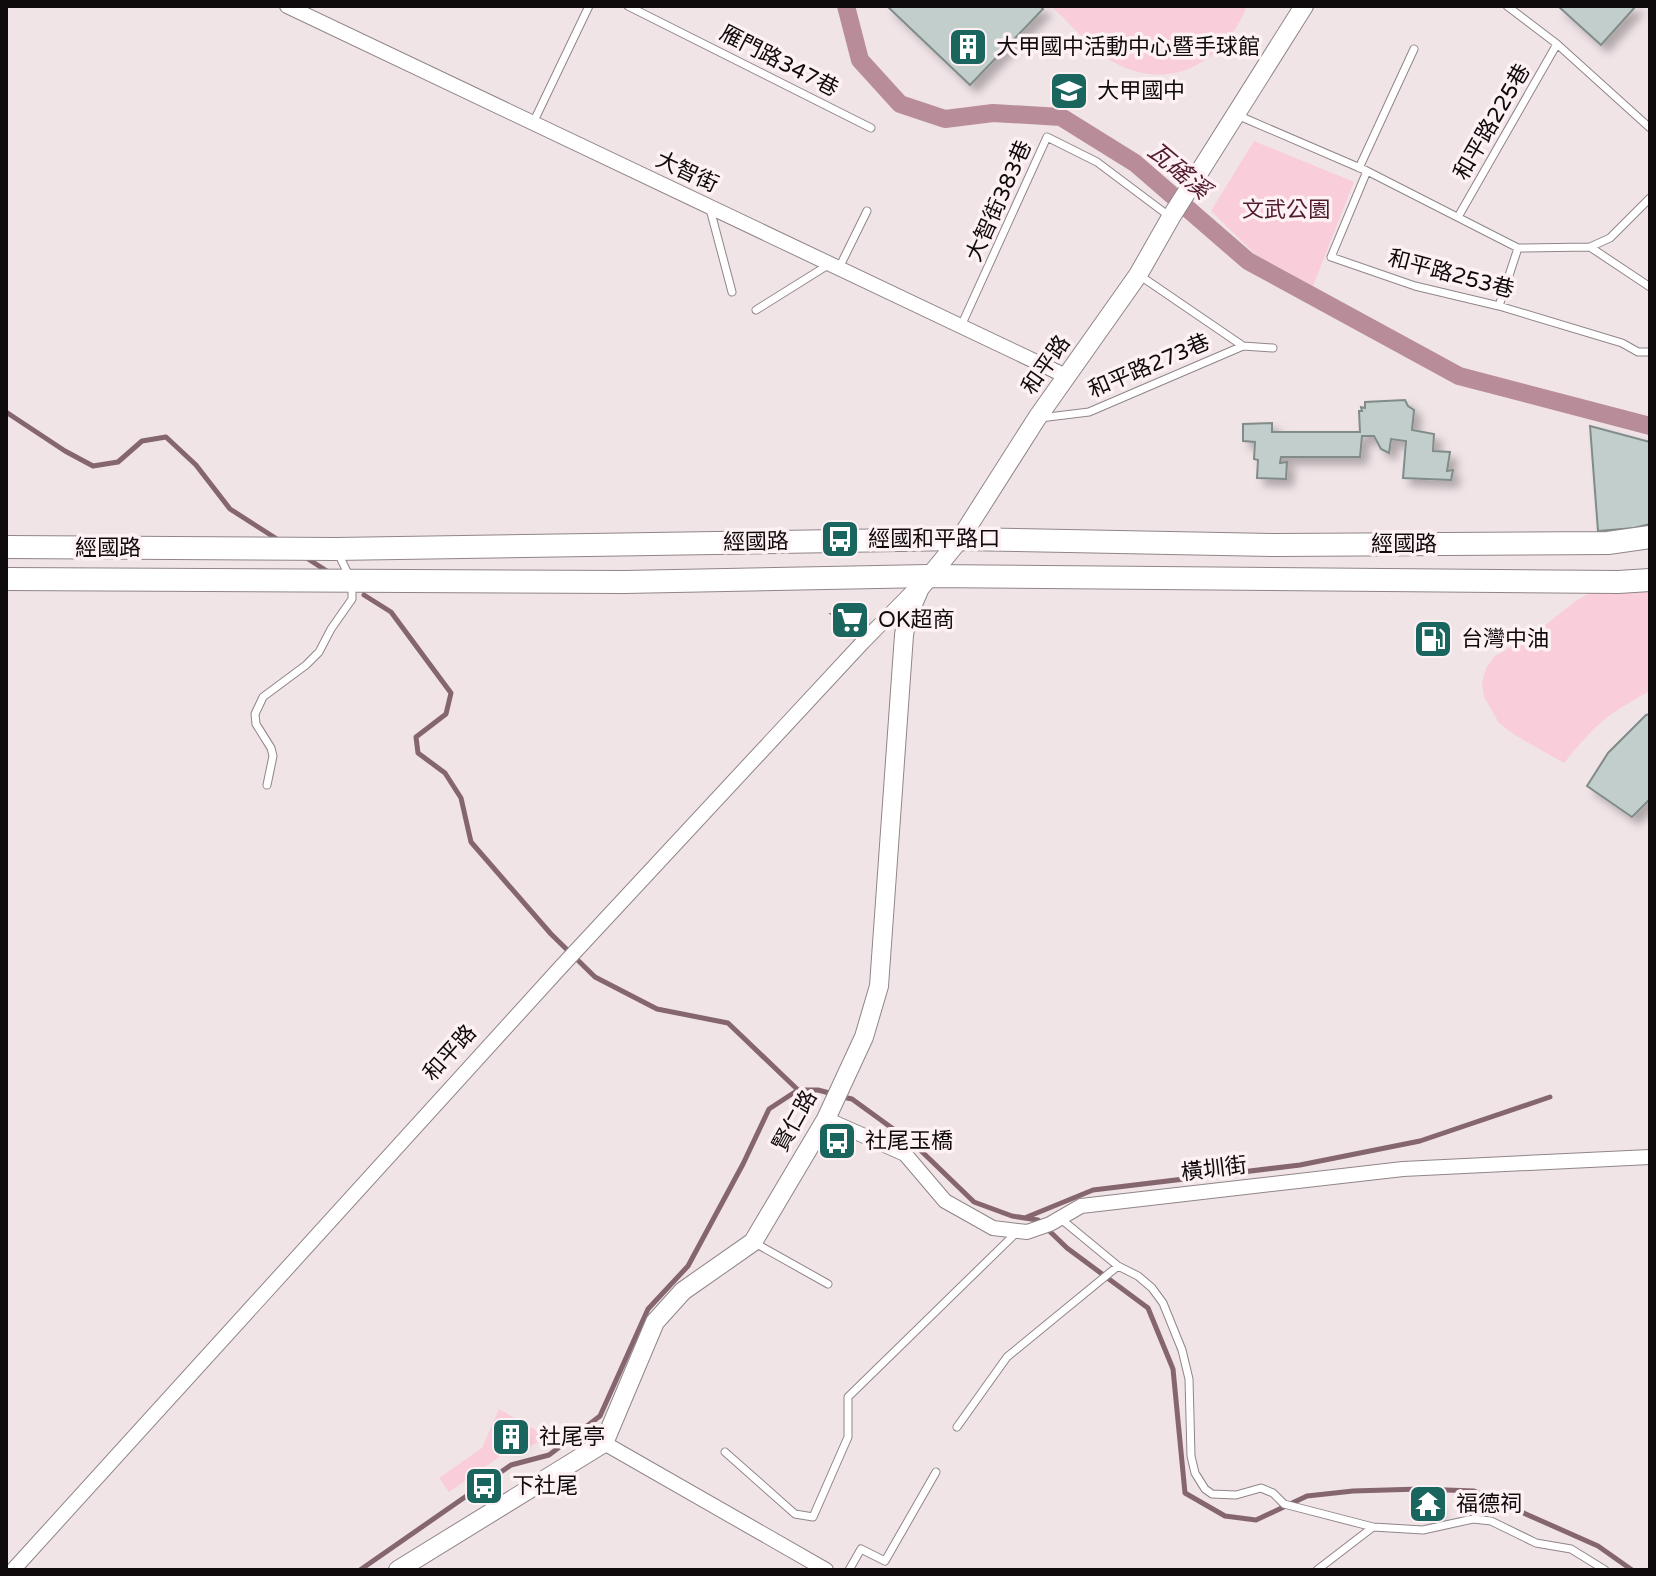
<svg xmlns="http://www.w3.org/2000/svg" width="1656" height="1576" viewBox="0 0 1656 1576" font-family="'Varela Round','Noto Sans TC',sans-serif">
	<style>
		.green { fill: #f9cdd9 }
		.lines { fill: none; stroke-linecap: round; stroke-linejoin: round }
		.stream { stroke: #85666f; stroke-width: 5 }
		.canal { stroke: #b88d99; stroke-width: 18 }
		.building { fill: #c2cecc; stroke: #818c8a; stroke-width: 2; filter: url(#shadow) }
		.service-casing { stroke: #908588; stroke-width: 9 }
		.minor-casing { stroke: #908588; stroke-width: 16 }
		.tertiary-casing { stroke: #908588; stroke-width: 20 }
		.primary-casing { stroke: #908588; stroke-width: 24 }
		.service { stroke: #fff; stroke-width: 7 }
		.minor { stroke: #fff; stroke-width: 14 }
		.tertiary { stroke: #fff; stroke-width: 18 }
		.primary { stroke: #fff; stroke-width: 22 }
		.labels { text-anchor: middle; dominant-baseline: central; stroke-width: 7; stroke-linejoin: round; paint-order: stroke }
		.poi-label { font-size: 22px; fill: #0f0b0c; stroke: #fdf1f4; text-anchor: start }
		.street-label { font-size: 22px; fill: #0f0b0c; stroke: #fdf1f4 }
		.park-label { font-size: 22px; fill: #511b30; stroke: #fdf1f4 }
		.water-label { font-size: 24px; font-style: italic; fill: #531d31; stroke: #fdf1f4 }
	</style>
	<defs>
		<filter id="shadow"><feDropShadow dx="7" dy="7" stdDeviation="4" flood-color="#0004"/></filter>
	</defs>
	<rect width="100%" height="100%" fill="#f0e4e7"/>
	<path class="green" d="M1051 6H1247C1226 59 1173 93 1117 64 1092 51 1072 25 1051 6Z
		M1254 141 1354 182 1313 286 1256 255 1211 211Z
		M1650 588V691C1607 714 1595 725 1564 763L1513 734 1499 723 1484 697 1482 683 1486 668 1495 656 1535 633 1577 600 1594 591 1622 593Z
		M499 1409 551 1439 505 1453 449 1492 439 1478 482 1448Z"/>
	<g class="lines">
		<path class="stream" d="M6 412 65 451 93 466 118 462 142 441 166 437 196 465 230 509 280 541
			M305 557 330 573
			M364 595 391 612 451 693 446 714 416 737 418 753 445 773 461 798 471 842 551 934 595 977 657 1009 728 1023 798 1090H818L833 1094
			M843 1097 852 1099 914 1144 974 1202 1012 1216 1038 1220 1067 1248 1148 1308 1173 1369 1185 1493 1225 1516 1256 1520 1307 1496 1353 1491 1420 1489 1474 1491 1598 1546 1632 1570
			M1027 1217 1093 1190 1300 1165 1420 1141 1550 1097
			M360 1570 511 1465 549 1455 600 1416 648 1309 688 1266 743 1164 769 1109 798 1090"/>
		<path class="canal" d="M846 6 860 60 900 104 945 119 993 113 1061 117 1135 163 1248 261 1459 376 1650 426"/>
	</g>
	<path class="building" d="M887 6H1040L1043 9 970 85Z
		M1558 6H1636L1601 45Z
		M1405 400 1408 406 1414 410 1412 430 1434 434 1433 451 1450 452 1447 471 1453 470 1451 480 1403 478 1406 441 1391 439 1389 453 1381 449 1374 436H1362L1360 457H1281L1280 463 1287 462 1286 479 1257 478 1258 460 1254 459 1255 442 1243 441V424L1272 423V432H1360L1359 411H1362L1361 407 1365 408V402Z
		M1590 426 1650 442V524L1634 528 1598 531Z
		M831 614H855L869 625 858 635Z
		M1650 714V799L1632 817 1587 786 1608 753 1646 715Z
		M503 1437a8 8 0 1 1 16 0a8 8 0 1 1-16 0Z
		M1429 1491 1439 1512 1426 1516 1417 1496Z"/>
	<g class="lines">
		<defs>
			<path id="service" d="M628 6 871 128
				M1507 6 1557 44 1650 128
				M1237 115 1367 171 1518 248 1590 247 1610 238 1650 198
				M533 123 589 6
				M1359 168 1414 49
				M1367 171 1331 257 1415 286 1499 306 1622 343 1638 352H1650
				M710 209 732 292
				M1458 217 1557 44
				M1590 247 1650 287
				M839 268 867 211
				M1139 275 1243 346
				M1499 306 1518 248
				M756 310 828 265
				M961 326 1047 137 1097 162 1169 216
				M1040 418 1089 412 1243 346 1273 348
				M267 785 273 756 271 748 256 724 255 714 263 697 306 665 319 652 331 629 352 599V582L337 551
				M1061 1219 1118 1266 1138 1276 1152 1288 1163 1303 1182 1350 1189 1379 1191 1456 1195 1473 1205 1489 1212 1494 1236 1495 1261 1488 1273 1493 1284 1504 1373 1527 1423 1530 1473 1519 1491 1521 1536 1543 1571 1549 1605 1570
				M755 1243 828 1284
				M957 1427 1007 1357 1118 1266
				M725 1452 795 1514 813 1517 848 1437V1397L1016 1233
				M849 1570 861 1549 885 1561 936 1472
				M1317 1570 1373 1527"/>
			<path id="minor" d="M287 6 1068 377
				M826 1119 905 1154 945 1201 993 1228 1027 1232 1050 1224 1081 1206 1403 1169 1650 1157
				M604 1443 826 1570
				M13 1570 559 969 863 642 917 587"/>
			<path id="tertiary" d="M398 1570 604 1443 655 1322 683 1291 753 1242 826 1119 864 1037 879 986 904 635 907 618 920 588 960 539 1037 418 1138 275 1171 217 1304 6"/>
			<path id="primary" d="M6 547 335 549 960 539 1276 545 1608 543 1650 537
				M6 579 624 582 929 576 1618 582 1650 580"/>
		</defs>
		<use href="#service" class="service-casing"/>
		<use href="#minor" class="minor-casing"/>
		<use href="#tertiary" class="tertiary-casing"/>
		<use href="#primary" class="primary-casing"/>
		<use href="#service" class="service"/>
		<use href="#minor" class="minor"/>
		<use href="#tertiary" class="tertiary"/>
		<use href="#primary" class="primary"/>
	</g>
	<defs>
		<symbol id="building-square" viewBox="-11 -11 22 22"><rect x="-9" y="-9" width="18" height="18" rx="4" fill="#1a655d" stroke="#fdf1f4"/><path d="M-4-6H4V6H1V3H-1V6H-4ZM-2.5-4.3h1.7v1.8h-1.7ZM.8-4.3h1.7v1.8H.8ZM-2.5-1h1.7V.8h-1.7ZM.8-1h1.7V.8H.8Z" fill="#fff"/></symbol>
		<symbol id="school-square" viewBox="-11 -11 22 22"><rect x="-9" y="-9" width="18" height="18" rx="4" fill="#1a655d" stroke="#fdf1f4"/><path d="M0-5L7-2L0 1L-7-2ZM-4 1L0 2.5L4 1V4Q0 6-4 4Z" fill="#fff"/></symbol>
		<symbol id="bus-square" viewBox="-11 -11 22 22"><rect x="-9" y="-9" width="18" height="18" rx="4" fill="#1a655d" stroke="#fdf1f4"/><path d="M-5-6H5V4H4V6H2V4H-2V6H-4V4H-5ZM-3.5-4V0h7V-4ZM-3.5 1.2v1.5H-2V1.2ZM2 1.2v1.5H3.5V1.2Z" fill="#fff"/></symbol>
		<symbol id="supermarket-square" viewBox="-11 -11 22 22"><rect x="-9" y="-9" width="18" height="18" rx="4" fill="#1a655d" stroke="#fdf1f4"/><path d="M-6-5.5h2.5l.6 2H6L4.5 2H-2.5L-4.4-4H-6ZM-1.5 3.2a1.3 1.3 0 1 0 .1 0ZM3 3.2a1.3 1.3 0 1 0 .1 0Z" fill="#fff"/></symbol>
		<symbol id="fuel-square" viewBox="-11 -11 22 22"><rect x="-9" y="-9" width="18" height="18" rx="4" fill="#1a655d" stroke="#fdf1f4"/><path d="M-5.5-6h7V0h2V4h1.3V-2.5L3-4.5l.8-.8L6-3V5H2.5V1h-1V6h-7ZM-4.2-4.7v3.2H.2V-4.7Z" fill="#fff"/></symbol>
		<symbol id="temple-square" viewBox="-11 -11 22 22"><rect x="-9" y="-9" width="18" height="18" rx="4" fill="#1a655d" stroke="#fdf1f4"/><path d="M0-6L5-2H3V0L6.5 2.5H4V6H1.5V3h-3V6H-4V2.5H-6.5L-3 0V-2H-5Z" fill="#fff"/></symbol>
	</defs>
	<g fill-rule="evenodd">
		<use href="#building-square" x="946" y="25" width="44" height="44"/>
		<use href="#school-square" x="1047" y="69" width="44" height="44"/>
		<use href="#bus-square" x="818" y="517" width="44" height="44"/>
		<use href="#supermarket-square" x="828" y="598" width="44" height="44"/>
		<use href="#fuel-square" x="1411" y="617" width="44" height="44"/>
		<use href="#bus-square" x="815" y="1119" width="44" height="44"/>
		<use href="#building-square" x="489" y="1415" width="44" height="44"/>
		<use href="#bus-square" x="462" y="1464" width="44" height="44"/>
		<use href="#temple-square" x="1406" y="1482" width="44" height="44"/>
	</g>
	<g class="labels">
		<g class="poi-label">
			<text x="996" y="47">大甲國中活動中心暨手球館</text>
			<text x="1097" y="91">大甲國中</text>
			<text x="868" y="539">經國和平路口</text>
			<text x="878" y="620">OK超商</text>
			<text x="1461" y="639">台灣中油</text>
			<text x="865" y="1141">社尾玉橋</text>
			<text x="539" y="1437">社尾亭</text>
			<text x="512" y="1486">下社尾</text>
			<text x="1456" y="1504">福德祠</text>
		</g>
		<g class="street-label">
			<text transform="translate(779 61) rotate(27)">雁門路347巷</text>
			<text transform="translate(1492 122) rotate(-60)">和平路225巷</text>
			<text transform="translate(687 172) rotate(25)">大智街</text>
			<text transform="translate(999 201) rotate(-66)">大智街383巷</text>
			<text transform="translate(1451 274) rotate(15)">和平路253巷</text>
			<text transform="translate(1046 365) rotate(-55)">和平路</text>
			<text transform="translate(1149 366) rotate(-23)">和平路273巷</text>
			<text transform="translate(756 542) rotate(-1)">經國路</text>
			<text x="1404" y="544">經國路</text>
			<text x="108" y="548">經國路</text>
			<text transform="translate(450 1053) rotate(-48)">和平路</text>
			<text transform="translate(795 1121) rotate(-61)">賢仁路</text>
			<text transform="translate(1214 1169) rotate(-7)">橫圳街</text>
		</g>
		<g class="park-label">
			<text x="1286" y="210">文武公園</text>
		</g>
		<g class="water-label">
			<text transform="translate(1179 171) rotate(40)">瓦磘溪</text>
		</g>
	</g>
	<rect width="1656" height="1576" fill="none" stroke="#0f0b0c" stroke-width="16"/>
</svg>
